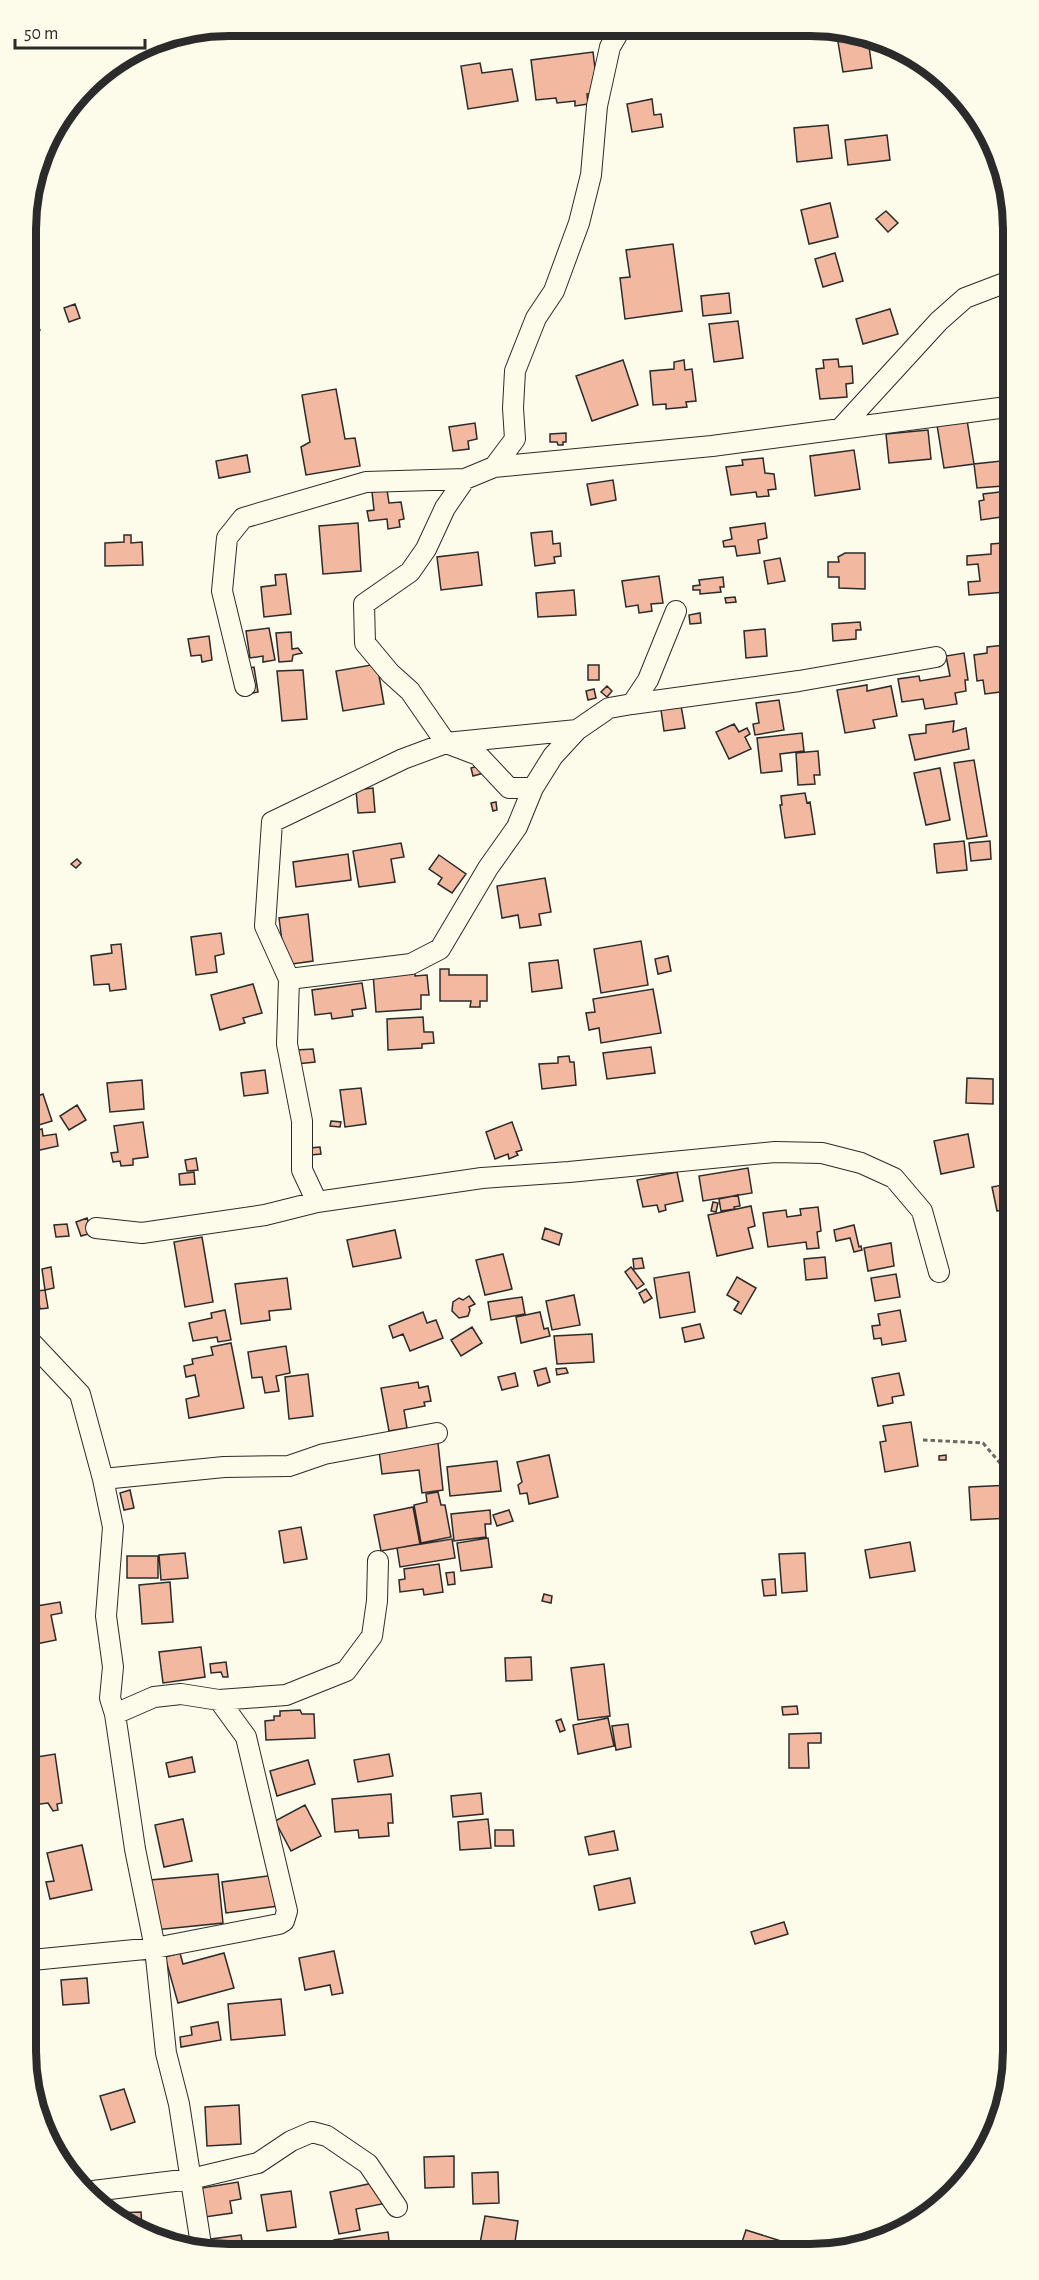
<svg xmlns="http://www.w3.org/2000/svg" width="1039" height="2280" viewBox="0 0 1039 2280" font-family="'Alegreya Sans',sans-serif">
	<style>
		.building { fill: #f2b8a0; stroke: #2b2b2b; stroke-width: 1.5 }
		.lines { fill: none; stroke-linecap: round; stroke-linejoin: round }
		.minor-casing { stroke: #2b2b2b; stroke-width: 22 }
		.path { stroke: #6a6964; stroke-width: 3; stroke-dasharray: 4.5 3; stroke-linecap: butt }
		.minor { stroke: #fdfbea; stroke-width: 20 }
		.rim { fill: none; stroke: #2b2b2b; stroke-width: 8 }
	</style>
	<rect width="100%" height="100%" fill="#fdfbea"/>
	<path class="building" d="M857 33 868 39 872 68 843 72 837 36Z
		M593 52 598 93 587 94 588 104 575 106V101L557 103 556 98 536 100 531 60Z
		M480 63 482 73 512 69 518 101 468 109 461 66Z
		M652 99 654 115 661 114 663 127 632 132 627 104Z
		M828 125 832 158 797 162 794 128Z
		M887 135 890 160 848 165 845 140Z
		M830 203 838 237 809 244 801 210Z
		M886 211 898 223 888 232 876 219Z
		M673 244 682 311 625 319 620 278 630 277 626 250Z
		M26 249 35 265 26 270Z
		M835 253 843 281 823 287 815 259Z
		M729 293 731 313 703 316 701 296Z
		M75 304 80 318 69 322 64 308Z
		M890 309 898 334 863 344 856 319Z
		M34 318 40 330 35 332 38 338 26 343V322Z
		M738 321 743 358 714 362 709 324Z
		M34 356 38 366 27 371 26 360Z
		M838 359 839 367 852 366 853 383 846 384 847 397 820 399 816 369 824 368 823 360Z
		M623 360 638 405 592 421 576 376Z
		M684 360 685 370 692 369 696 401 686 402 687 407 666 409V404L653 405 650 371 674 369V362Z
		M336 389 345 439 355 438 360 466 306 475 301 447 310 442 302 395Z
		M967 420 974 464 944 468 937 425Z
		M475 423 477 439 468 441 469 449 453 451 449 427Z
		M928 430 931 459 889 463 886 434Z
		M566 433V442H563V445H558L557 442H550V434Z
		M854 450 860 489 815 496 810 456Z
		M247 455 250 472 219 478 216 461Z
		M763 458 765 473 774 474 776 489 768 490 769 496 757 497 756 492 731 495 726 467 743 465 742 460Z
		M1001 461 1003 486 977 488 974 464Z
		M613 480 616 500 591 505 587 484Z
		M387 490 389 503 401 502 404 519 399 520 400 527 388 529 387 519 369 521 367 511 374 510 372 492Z
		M1008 491V516L981 520 979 501 984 500 983 494Z
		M358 523 361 571 323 574 319 526Z
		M765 523 767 538 758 540 760 553 737 556 735 546 724 547 723 541 732 539 730 528Z
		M552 531 553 544 560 543 561 556 554 557 555 563 535 566 531 533Z
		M124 535H131V543L142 542 143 565 105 566V543L124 542Z
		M1002 543 1006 592 969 595 968 582 980 581 978 564 967 565V556L991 554V544Z
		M478 552 482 585 441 590 437 557Z
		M845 553H865V589L839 588V577H828V562H839L838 557Z
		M780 558 785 581 768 584 764 561Z
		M286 574 291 614 264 617 261 587 276 585 275 575Z
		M659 576 663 603 651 604 652 611 639 613 638 605 626 607 622 581Z
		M723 577 724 587H720L721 592 700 594V590H693V586L700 585 699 580Z
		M574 590 576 615 538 617 536 593Z
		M735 597 736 602 726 603 725 598Z
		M700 613 701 623 690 624 689 615Z
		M860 622 861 630H856V639L833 641 832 624Z
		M269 628 275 660 263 662V656L250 658 246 631Z
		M765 629 767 656 746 658 744 631Z
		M291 632 292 649 298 648 302 653 293 655 292 661 279 662 276 633Z
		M209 636 212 660 202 662 201 655 191 656 188 639Z
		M1005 645 1006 652 1008 651V691L985 694 983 680 977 681 974 655 987 653V647Z
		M964 653 968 680H965L966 691 955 693 957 704 925 709 923 699 902 702 898 679 919 676 920 681 950 676 946 656Z
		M377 664 384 704 343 711 336 671Z
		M588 665H599V680H588Z
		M254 667 258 692 247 694 243 669Z
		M303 670 307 719 282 721 277 671Z
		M867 685V691L891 686 897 716 873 720 875 728 845 733 837 690Z
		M607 686 612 691 607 697 601 692Z
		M594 689 596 698 588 700 586 691Z
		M680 700 685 728 664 731 660 703Z
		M779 700 784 730 755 735 753 724 759 723 756 703Z
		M954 721 953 732 966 728 969 749 915 760 909 735 926 733V725Z
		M734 724 739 732 747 728 750 734 745 737 751 749 729 759 716 732Z
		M802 733 804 751 780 754 782 771 761 773 757 738Z
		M818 751 820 775H814L815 784 798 785 796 753Z
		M974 760 987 836 967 839 954 763Z
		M482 765 484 773 473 776 471 768Z
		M940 768 950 820 926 825 914 773Z
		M373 788 375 812 358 813 356 790Z
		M805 793 807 803 810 802 815 834 785 838 780 805H782L781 796Z
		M496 802 497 810 493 811 491 803Z
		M964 841 967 870 937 873 934 844Z
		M990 841 991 859 971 861 969 843Z
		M401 843 404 857 391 859 395 882 359 887 353 851Z
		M348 854 351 880 296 887 293 862Z
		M439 855 466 874 452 893 438 884 442 878 429 869Z
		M77 859 81 863 76 868 71 864Z
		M545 878 551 912 539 914 541 925 520 928 518 915 502 918 497 886Z
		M308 914 313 961 285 965 279 918Z
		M221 933 224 954 215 956 217 972 196 975 191 937Z
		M641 941 648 985 601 993 594 949Z
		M121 944 126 989 110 991 109 984 94 985 91 956 112 953 111 945Z
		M668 956 671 971 658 974 655 959Z
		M558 960 562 988 532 992 529 963Z
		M440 969H449V975H487V1001H480V1007H470L471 1001H440Z
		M415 971V976L427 975 429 995H421V1009L376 1012 373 974Z
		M362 983 366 1008 352 1010 353 1016 332 1019 331 1013 315 1015 312 990Z
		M253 984 262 1013 243 1018 245 1023 220 1030 211 995Z
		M653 989 661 1033 601 1043 599 1028 589 1030 586 1013 595 1012 593 999Z
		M423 1017 424 1032H433L434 1043 422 1044V1048L388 1050 387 1019Z
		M651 1047 655 1073 607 1079 603 1053Z
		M313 1049 315 1062 297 1064 296 1050Z
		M569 1056 570 1062H574L576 1085 542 1089 539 1064 558 1063V1057Z
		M265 1070 268 1093 244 1096 241 1073Z
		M967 1078 993 1079V1104L966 1103Z
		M142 1080 144 1109 110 1112 107 1083Z
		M361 1088 366 1124 345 1127 340 1090Z
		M43 1094 52 1121 29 1128V1099Z
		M77 1105 86 1120 69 1130 60 1116Z
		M331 1121 341 1122 340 1127 330 1126Z
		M143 1122 148 1157 133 1159V1165L121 1166 120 1161 113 1162 111 1153 118 1152 114 1126Z
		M512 1122 522 1150 516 1152 518 1155 509 1159 508 1154 495 1159 486 1132Z
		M42 1129 43 1136 56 1134 58 1146 31 1152 29 1132Z
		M968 1134 974 1167 941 1174 934 1141Z
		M320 1147 321 1154 311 1155 310 1148Z
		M196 1158 198 1170 187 1171 185 1160Z
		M748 1168 752 1193 703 1201 699 1176Z
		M194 1172 195 1184 180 1185 179 1174Z
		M677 1172 683 1201 665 1205 666 1210 659 1212 657 1205 643 1207 637 1180Z
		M1010 1175V1217L1006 1218 1004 1210 997 1211 992 1187 1003 1185 1001 1177Z
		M738 1195 740 1206 734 1207 735 1209 721 1211 719 1199Z
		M713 1202 718 1203 716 1212 711 1211Z
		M751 1206 755 1226 748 1228 753 1248 717 1256 708 1215Z
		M818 1207 821 1231 817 1232 819 1248 807 1249 806 1242 768 1247 763 1213 786 1210 787 1217 801 1215 800 1209Z
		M29 1210 36 1226 29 1228Z
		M87 1218 92 1233 81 1236 76 1222Z
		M67 1224 69 1236 56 1237 54 1225Z
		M854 1225 859 1247 861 1246 862 1250 854 1252 850 1238 836 1241 834 1230Z
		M545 1228 562 1234 559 1245 542 1239Z
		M395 1230 401 1258 353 1267 347 1240Z
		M202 1237 213 1302 185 1307 174 1242Z
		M891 1243 894 1266 868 1271 864 1248Z
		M503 1254 512 1289 485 1295 476 1260Z
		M825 1257 827 1278 806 1280 804 1259Z
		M642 1258 644 1268 634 1269 633 1259Z
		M51 1267 54 1288 45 1290 42 1269Z
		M631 1267 644 1284 637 1289 625 1272Z
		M689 1272 695 1312 660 1318 654 1278Z
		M896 1274 900 1297 875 1301 871 1278Z
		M737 1277 756 1288 741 1314 734 1310 739 1302 727 1295Z
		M287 1278 291 1309 269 1311 270 1320 241 1324 235 1284Z
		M646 1289 652 1298 644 1303 639 1293Z
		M45 1290 48 1308 40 1309 37 1291Z
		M574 1295 580 1325 552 1330 546 1301Z
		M469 1296 475 1304 469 1307 470 1310 468 1316 459 1318 452 1311 453 1302 459 1298 463 1300Z
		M522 1297 525 1314 491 1320 488 1302Z
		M225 1310 231 1340 218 1342 217 1337 193 1341 189 1323 212 1318 211 1313Z
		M900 1310 906 1341 882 1345 881 1338 874 1339 872 1326 880 1325 878 1314Z
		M423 1312 427 1323 436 1320 443 1338 410 1351 403 1334 393 1338 389 1326Z
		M540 1312 544 1329 548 1328 550 1336 521 1343 516 1317Z
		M700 1324 704 1338 685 1342 682 1328Z
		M472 1327 482 1343 461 1356 451 1340Z
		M592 1334 594 1362 557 1364 554 1336Z
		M231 1343 244 1408 189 1418 186 1399 199 1396 195 1375 186 1377 184 1366 193 1364 192 1359 213 1355 211 1347Z
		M286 1346 290 1373 276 1376 279 1391 265 1393 262 1377 252 1378 248 1352Z
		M546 1368 550 1382 538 1386 534 1371Z
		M566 1368 568 1373 557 1375 556 1369Z
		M515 1373 518 1386 502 1390 498 1377Z
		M899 1373 904 1395 892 1397 893 1403 878 1406 872 1378Z
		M308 1374 313 1416 289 1419 285 1377Z
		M418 1382 419 1388 428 1386 431 1401 424 1402 425 1406 404 1410 407 1428 389 1431 381 1388Z
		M911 1422 918 1466 885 1472 880 1442 886 1441 883 1426Z
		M438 1443 443 1490 422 1493 419 1470 382 1474 379 1451Z
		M549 1455 558 1497 529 1504 527 1493 520 1494 518 1485 522 1482 517 1462Z
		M946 1455V1460H939V1456Z
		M497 1461 501 1491 450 1496 447 1467Z
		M1011 1485V1518L971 1520 969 1487Z
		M130 1490 134 1508 124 1510 120 1493Z
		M438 1492 441 1505H445L451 1537 421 1543 414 1505 427 1502 426 1494Z
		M413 1507 420 1544 381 1551 374 1515Z
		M490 1510 491 1524H485L486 1537 454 1541 451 1514Z
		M509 1510 513 1521 497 1526 493 1515Z
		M301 1527 307 1559 284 1563 279 1531Z
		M488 1538 492 1567 461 1571 457 1543Z
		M452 1539 455 1558 400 1567 397 1548Z
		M910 1542 915 1571 870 1578 865 1550Z
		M185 1553 188 1578 161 1580 159 1555Z
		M805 1553 807 1591 782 1593 779 1554Z
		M127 1556H158V1578H127Z
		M439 1564 443 1592 424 1595 423 1589 400 1592 399 1580 405 1579 404 1569Z
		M454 1572 455 1584 448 1585 446 1573Z
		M775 1579 776 1595 764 1596 762 1580Z
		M170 1582 173 1622 142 1624 139 1585Z
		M544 1594 552 1596 551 1603 542 1601Z
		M60 1602 62 1613 51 1615 56 1640 31 1645V1607Z
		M201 1647 205 1677 163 1683 159 1652Z
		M531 1657 532 1680 506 1681 505 1658Z
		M226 1662 228 1677H223L221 1672 211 1673 210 1664Z
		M604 1664 610 1716 578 1720 571 1668Z
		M797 1706 798 1714 783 1715 782 1707Z
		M300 1710 302 1714H314L315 1738 266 1740 265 1721 274 1720V1716H280V1711Z
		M608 1718 614 1746 578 1754 573 1725Z
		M561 1719 565 1730 560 1732 556 1721Z
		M628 1724 631 1747 616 1750 612 1726Z
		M821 1733V1743H808L809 1768H789V1734Z
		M55 1754 62 1803 57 1804 58 1810 53 1811 48 1803 33 1805 31 1758Z
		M389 1754 393 1776 358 1782 354 1760Z
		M192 1757 195 1772 169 1777 166 1763Z
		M308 1760 315 1784 277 1796 270 1771Z
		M481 1793 483 1814 453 1817 451 1796Z
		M391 1794 393 1823H388L389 1836 359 1838 358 1830 335 1832 332 1799Z
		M305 1805 321 1836 291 1851 275 1821Z
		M183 1819 192 1861 164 1867 155 1825Z
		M488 1819 491 1848 460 1850 458 1822Z
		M495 1830H513L514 1846H495Z
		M614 1831 618 1850 589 1855 585 1837Z
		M82 1845 92 1890 50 1899 46 1882 54 1881 47 1853Z
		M218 1874 223 1923 155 1930 150 1880Z
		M275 1875 278 1906 226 1913 222 1882Z
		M630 1878 635 1903 599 1910 594 1886Z
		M784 1922 788 1934 755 1944 751 1932Z
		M334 1951 343 1993 332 1995 330 1985 305 1990 299 1958Z
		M180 1953 183 1964 224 1953 234 1988 178 2003 165 1957Z
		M87 1978 89 2003 63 2005 61 1980Z
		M281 1999 285 2035 231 2040 228 2004Z
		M218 2022 221 2040 181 2047 180 2037 192 2035 191 2027Z
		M36 2081 41 2105 33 2106 32 2082Z
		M124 2089 135 2122 111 2130 100 2096Z
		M239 2105 241 2144 207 2146 205 2107Z
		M454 2156V2187L425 2188 424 2157Z
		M498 2172 499 2203 473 2204 472 2173Z
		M238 2182 241 2199 230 2201 232 2213 205 2217 196 2189Z
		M378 2182 382 2204 356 2209 360 2230 339 2234 330 2192Z
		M291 2191 296 2227 267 2231 261 2195Z
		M141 2212 142 2227 114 2213Z
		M485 2216 518 2221 514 2249H479Z
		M746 2230 781 2241 779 2248H740Z
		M388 2232 390 2250H335L334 2240Z
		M241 2235 243 2246 231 2247 232 2250 213 2251 211 2239Z
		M408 2244 410 2250H394L393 2247Z"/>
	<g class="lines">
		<defs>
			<path id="minor" d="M840 429 939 321 965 298 1007 282
				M494 467 712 446 1007 407
				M245 686 222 591 227 538 243 518 366 482 465 479
				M632 704 799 681 936 657
				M533 788H509L478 755 446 743 410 691 390 673 365 643 364 604 410 572 426 549 445 508 465 479 494 467 515 439 513 408 515 371 536 318 554 291 579 223 591 175 597 106 610 47 621 28
				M289 979 411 964 440 949 488 868 517 827 533 788 553 756 577 730 609 708 632 704 648 680 676 611
				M317 1202 482 1178 569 1172 775 1152 822 1153 861 1163 894 1178 922 1211 939 1272
				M96 1228 142 1233 265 1215 317 1202 302 1170V1121L287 1044 289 979 265 926 272 822 403 759 446 743 577 730
				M30 1341 80 1394 103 1479
				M378 1561 377 1601 372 1636 346 1671 286 1695 219 1700 181 1694 154 1697 115 1714 110 1698 113 1667 106 1616 113 1527 103 1479 224 1467 289 1466 324 1454 437 1433
				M115 1714 135 1849 155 1948 166 2053 179 2104 202 2251
				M32 1960 155 1948 279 1924 284 1921 287 1911 246 1737 219 1700
				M85 2192 191 2179 258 2163 291 2141 312 2132 327 2136 368 2164 397 2207"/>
		</defs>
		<use href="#minor" class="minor-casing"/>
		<path class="path" d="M923 1440 983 1443 1011 1476"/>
		<use href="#minor" class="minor"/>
	</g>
	<path d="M0 0H1039V2280H0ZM229 36H810A193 193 0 0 1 1003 229V2051A193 193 0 0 1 810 2244H229A193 193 0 0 1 36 2051V229A193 193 0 0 1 229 36Z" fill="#fdfbea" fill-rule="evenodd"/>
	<path class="rim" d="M229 36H810A193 193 0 0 1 1003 229V2051A193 193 0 0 1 810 2244H229A193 193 0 0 1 36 2051V229A193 193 0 0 1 229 36Z"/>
	<path d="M15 39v9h130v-9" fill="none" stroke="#2b2b2b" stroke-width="3"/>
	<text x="24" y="39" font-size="18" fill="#2b2b2b" stroke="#fdfbea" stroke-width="4.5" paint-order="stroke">50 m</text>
</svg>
